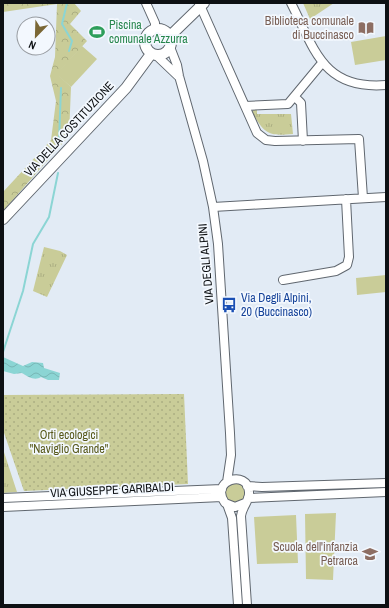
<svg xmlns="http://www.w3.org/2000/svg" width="389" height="608" viewBox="0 0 389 608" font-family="'Archivo Narrow',sans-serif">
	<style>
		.grass { fill: #c9cc98 }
		.forest { fill: url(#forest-crowns) }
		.park { fill: url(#park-tufts) }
		.garden { fill: url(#garden-dots) }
		.water { fill: url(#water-waves) }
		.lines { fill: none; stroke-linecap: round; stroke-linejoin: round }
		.stream { stroke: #8bd5d4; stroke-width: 2 }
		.minor-casing { stroke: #60676f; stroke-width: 10 }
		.major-casing { stroke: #60676f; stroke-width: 12 }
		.minor { stroke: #fff; stroke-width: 8 }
		.major { stroke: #fff; stroke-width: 10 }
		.labels { text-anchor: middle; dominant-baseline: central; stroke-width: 3.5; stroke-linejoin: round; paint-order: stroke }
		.education-label { font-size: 12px; fill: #785e54; stroke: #f3f8fe; text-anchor: end }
		.leisure-label { font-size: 12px; fill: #27864d; stroke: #f3f8fe; text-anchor: start }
		.street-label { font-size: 12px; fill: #0d1013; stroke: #f3f8fe }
		.transit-label { font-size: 12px; fill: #164399; stroke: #f3f8fe; text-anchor: start }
		.park-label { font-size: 12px; fill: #575819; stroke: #f3f8fe }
	</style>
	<defs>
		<pattern id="forest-crowns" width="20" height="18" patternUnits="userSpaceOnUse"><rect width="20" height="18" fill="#c9cc98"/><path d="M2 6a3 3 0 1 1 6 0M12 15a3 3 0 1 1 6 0" fill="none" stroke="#abae82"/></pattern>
		<pattern id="park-tufts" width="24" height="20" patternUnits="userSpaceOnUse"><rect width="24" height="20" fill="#c9cc98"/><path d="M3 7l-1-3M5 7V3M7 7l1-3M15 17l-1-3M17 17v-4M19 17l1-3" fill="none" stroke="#abae82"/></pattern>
		<pattern id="garden-dots" width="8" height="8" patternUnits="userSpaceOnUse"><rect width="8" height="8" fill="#c9cc98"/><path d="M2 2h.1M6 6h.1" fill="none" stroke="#abae82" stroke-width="1.8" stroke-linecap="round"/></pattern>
		<pattern id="water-waves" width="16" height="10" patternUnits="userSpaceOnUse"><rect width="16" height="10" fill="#8bd5d4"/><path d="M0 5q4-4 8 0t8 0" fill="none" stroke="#77b6b5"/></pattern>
	</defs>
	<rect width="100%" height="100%" fill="#e2ebf5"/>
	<path class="grass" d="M386 36V60L355 65 351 42Z
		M82 46 97 59 71 87 56 74Z
		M386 275V292L357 295 356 278Z
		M225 493a10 10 0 1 1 20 0a10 10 0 1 1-20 0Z
		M336 513 333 580 306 579 305 514Z
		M296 515 298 563 257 564 254 517Z"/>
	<path class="forest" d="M4 3H74L81 11 70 24 87 41 57 74 71 87 69 136 3 211V192L51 140 56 101 50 76 55 57 57 4 3 12Z"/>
	<path class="park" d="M303 3H334L310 19Z
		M253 110H257V114H291L293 134C268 136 266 135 252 113Z
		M44 247 60 251 67 255 47 297 33 291Z
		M3 449 17 492 3 493Z"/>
	<path class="garden" d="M184 394 188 484 24 491 3 430V395Z"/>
	<path class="water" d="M3 357 23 366 32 362 43 363 44 368 60 373 59 380H48L41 377C35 381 28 377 22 373L14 374 3 371Z"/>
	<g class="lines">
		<path class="stream" d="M67 3 62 24 72 41 69 51
			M59 141 61 88
			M3 352 23 291 33 244 49 217 58 173"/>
		<defs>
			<path id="minor" d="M146 3 155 23V29
				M199 3 257 133 266 140 275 141 359 139 363 198
				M291 3C315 50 323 90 386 85
				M170 47 177 65 179 76 203 161 213 207 218 244 230 433 231 455 227 482
				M157 56 178 76
				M295 97 301 103 303 141
				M245 106 288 104 322 63
				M213 207 386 197
				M283 280 336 271 347 265 349 257 346 199
				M247 486 262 487 386 483
				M3 498 222 489
				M248 498 386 492
				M245 503 235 507 225 503C209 480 248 469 249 492 250 500 242 507 241 516L247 605
				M227 504 232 518 238 605
				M3 507 222 497"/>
			<path id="major" d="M145 42a13 13 0 1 1 26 0a13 13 0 1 1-26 0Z
				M170 36 204 3
				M3 219 126 88 151 54"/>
		</defs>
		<use href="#minor" class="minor-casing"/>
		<use href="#major" class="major-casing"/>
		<use href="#minor" class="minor"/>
		<use href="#major" class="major"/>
	</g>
	<defs>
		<symbol id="library-bare" viewBox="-9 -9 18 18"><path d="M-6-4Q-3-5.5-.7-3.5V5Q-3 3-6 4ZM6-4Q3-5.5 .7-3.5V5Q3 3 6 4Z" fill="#8d6e63" stroke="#f3f8fe" stroke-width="2.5" paint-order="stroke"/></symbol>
		<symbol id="stadium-bare" viewBox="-9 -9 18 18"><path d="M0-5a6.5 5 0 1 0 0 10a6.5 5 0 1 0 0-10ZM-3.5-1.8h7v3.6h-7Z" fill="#2e9e5b" stroke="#f3f8fe" stroke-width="2.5" paint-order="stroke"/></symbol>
		<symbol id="bus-bare" viewBox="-9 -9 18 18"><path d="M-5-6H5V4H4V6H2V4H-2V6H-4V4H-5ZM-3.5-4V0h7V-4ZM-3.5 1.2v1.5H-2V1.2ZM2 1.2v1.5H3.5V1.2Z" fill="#1a4fb4" stroke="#f3f8fe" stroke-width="2.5" paint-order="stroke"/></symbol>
		<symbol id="school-bare" viewBox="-9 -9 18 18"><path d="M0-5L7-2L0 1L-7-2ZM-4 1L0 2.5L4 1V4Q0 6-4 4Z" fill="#8d6e63" stroke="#f3f8fe" stroke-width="2.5" paint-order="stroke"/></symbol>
	</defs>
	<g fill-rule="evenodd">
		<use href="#library-bare" x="355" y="17" width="22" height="22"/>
		<use href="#stadium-bare" x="86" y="21" width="22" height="22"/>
		<use href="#bus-bare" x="218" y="294" width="22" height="22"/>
		<use href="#school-bare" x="359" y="543" width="22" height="22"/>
	</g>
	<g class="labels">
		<g class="education-label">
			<text x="354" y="21">Biblioteca comunale<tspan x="354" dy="14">di Buccinasco</tspan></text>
			<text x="358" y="547">Scuola dell'infanzia<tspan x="358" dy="14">Petrarca</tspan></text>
		</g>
		<g class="leisure-label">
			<text x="109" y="25">Piscina<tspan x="109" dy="14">comunale Azzurra</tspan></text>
		</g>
		<g class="street-label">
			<text transform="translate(69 129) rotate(-47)">VIA DELLA COSTITUZIONE</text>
			<text transform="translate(206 264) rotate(-95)">VIA DEGLI ALPINI</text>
			<text transform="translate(112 490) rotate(-3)">VIA GIUSEPPE GARIBALDI</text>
		</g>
		<g class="transit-label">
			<text x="241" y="298">Via Degli Alpini,<tspan x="241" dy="14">20 (Buccinasco)</tspan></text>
		</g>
		<g class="park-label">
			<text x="69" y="435">Orti ecologici<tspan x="69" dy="14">"Naviglio Grande"</tspan></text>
		</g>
	</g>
	<rect width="389" height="608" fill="none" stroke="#0d1013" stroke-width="8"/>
	<g transform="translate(36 36) rotate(203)"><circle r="19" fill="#f3f8fe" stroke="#979ba0"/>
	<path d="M0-3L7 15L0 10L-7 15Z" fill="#7a6735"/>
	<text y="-6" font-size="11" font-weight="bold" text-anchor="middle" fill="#0d1013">N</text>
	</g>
</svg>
